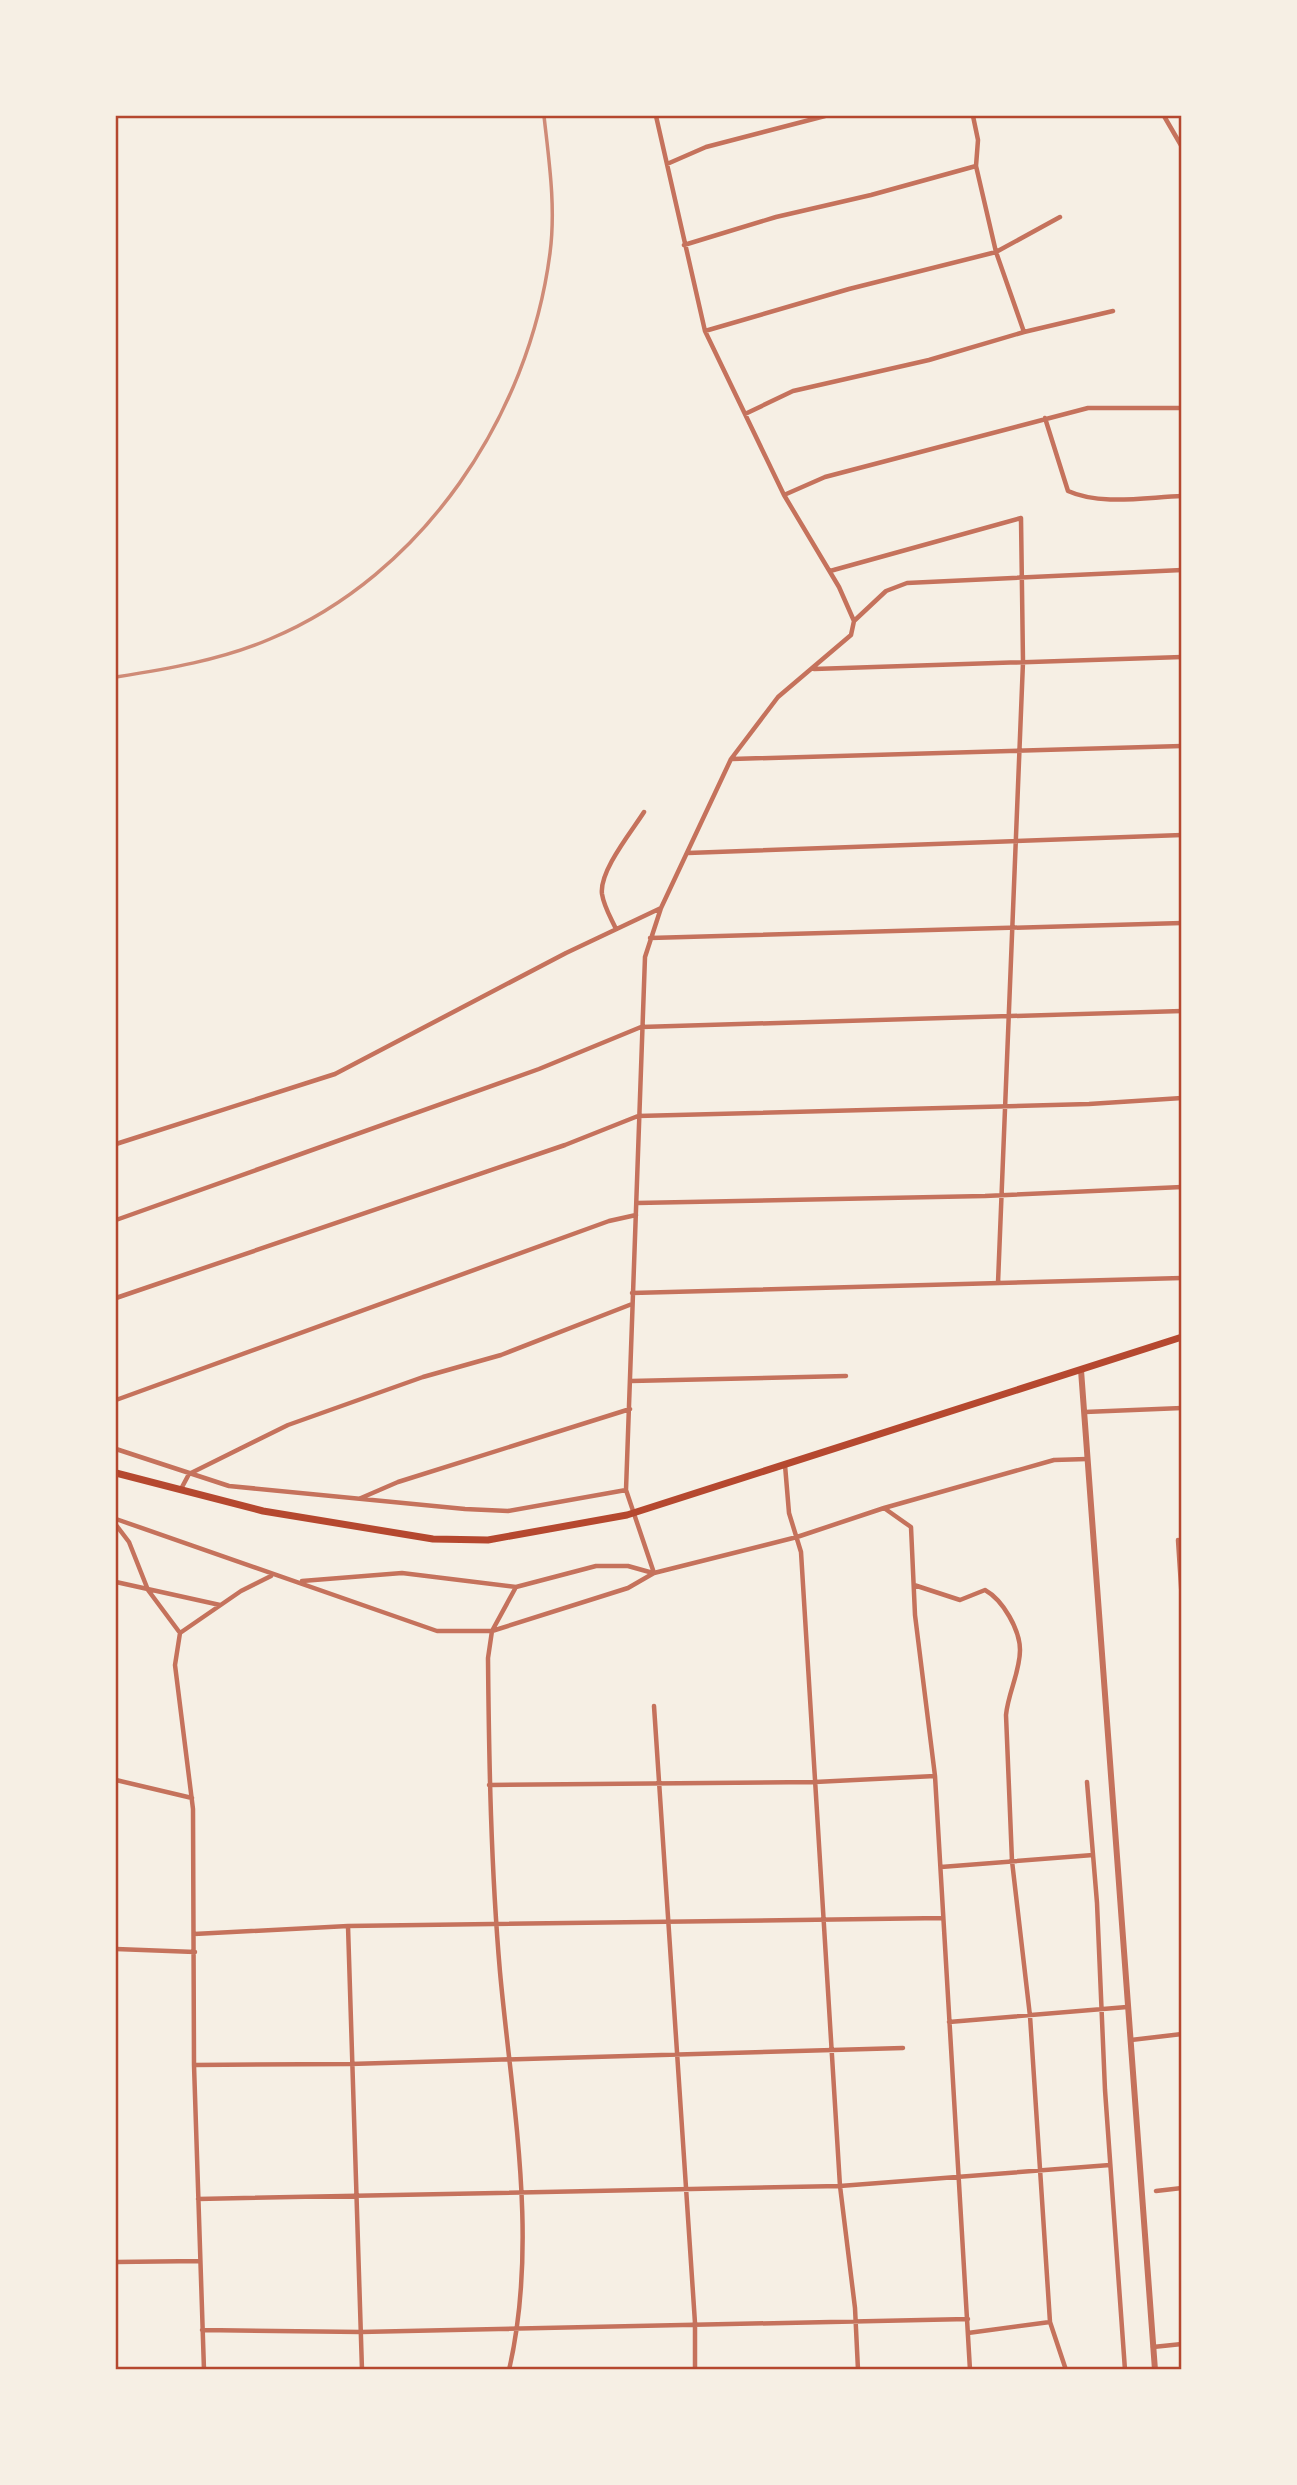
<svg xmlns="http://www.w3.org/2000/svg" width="1297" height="2485" viewBox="0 0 1297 2485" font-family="Overpass,sans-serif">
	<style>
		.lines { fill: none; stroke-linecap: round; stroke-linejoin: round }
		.minor { stroke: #c5725c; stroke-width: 4.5 }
		.tertiary { stroke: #c5725c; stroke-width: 6 }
		.primary { stroke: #b5482f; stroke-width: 7 }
		.rail { stroke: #cf8b77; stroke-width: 3.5 }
		.neatline { fill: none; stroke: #b5482f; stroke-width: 2.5 }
	</style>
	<rect width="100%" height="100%" fill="#f6efe4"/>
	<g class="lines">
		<path class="minor" d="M1164 116 1182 147
			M667 164 706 147 825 116
			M684 245 776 217 871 195 976 166 978 140 973 116
			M705 331 849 289 996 252 976 166
			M1024 332 1113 311
			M745 414 793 391 929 360 1024 332 996 252 1060 217
			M1045 418 1068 491C1101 506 1147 497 1182 496
			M784 495 825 477 1088 408H1182
			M830 571 1021 518 1023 662 998 1283
			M854 621 886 591 907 583 1182 570
			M814 669 1182 657
			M732 759 1182 746
			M688 853 1182 835
			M616 929C611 918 604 907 602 894 599 871 632 831 644 812
			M650 938 1182 923
			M116 1144 335 1074 566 953 661 908
			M637 1203 985 1196 1182 1187
			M116 1220 539 1069 641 1027 1182 1011
			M632 1293 1182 1278
			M116 1298 565 1145 638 1116 1089 1104 1182 1098
			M631 1381 846 1376
			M116 1400 609 1221 636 1215
			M1085 1412 1182 1408
			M116 1449 229 1486 465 1509 508 1511 626 1490
			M785 1465 789 1513 801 1552 840 2186 855 2308 858 2370
			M181 1489 189 1474 288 1425 423 1377 501 1355 632 1304
			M361 1498 398 1482 630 1409
			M884 1508 911 1527 915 1615 935 1776 970 2370
			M116 1519 437 1631H492L628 1588 654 1573 797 1537 884 1508 1054 1460 1087 1459
			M116 1525 129 1542 148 1590 180 1633 175 1665 193 1809 194 2065 204 2370
			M1178 1540 1182 1601
			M654 1573 626 1490 645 957 661 908 731 759 778 697 851 635 854 621 839 587 784 495 705 331 656 116
			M302 1581 402 1573 516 1587 596 1566H628L653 1573
			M116 1582 220 1605
			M914 1585 960 1600 985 1590C1003 1600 1020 1630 1020 1650 1020 1672 1008 1693 1006 1715L1012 1861 1030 2016 1050 2322 1066 2370
			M180 1633 241 1591 271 1576
			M654 1706 695 2323V2370
			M116 1780 192 1798
			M1087 1782 1097 1903 1105 2090 1125 2370
			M489 1785 815 1782 935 1776
			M941 1867 1093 1855
			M348 1926 362 2370
			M194 1934 348 1926 943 1918
			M116 1949 195 1952
			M949 2022 1127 2007
			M1131 2040 1182 2034
			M194 2065 350 2064 903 2048
			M1156 2191 1182 2188
			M198 2199 840 2186 1110 2165
			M116 2262 200 2261
			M202 2330 361 2332 968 2319
			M968 2333 1050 2322
			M1153 2347 1182 2344
			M509 2370C539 2240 512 2103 500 1972 491 1868 489 1763 488 1658L492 1631 516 1587"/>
		<path class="tertiary" d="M1081 1370 1155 2370"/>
		<path class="primary" d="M116 1473 263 1511 433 1539 488 1540 627 1515 1182 1337"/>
		<path class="rail" d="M116 677C167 669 221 660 270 639 423 575 529 416 550 253 556 207 549 161 544 116"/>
	</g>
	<rect width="1297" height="2485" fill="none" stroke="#f6efe4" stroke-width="234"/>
	<rect x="117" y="117" width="1063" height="2251" class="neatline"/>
</svg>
